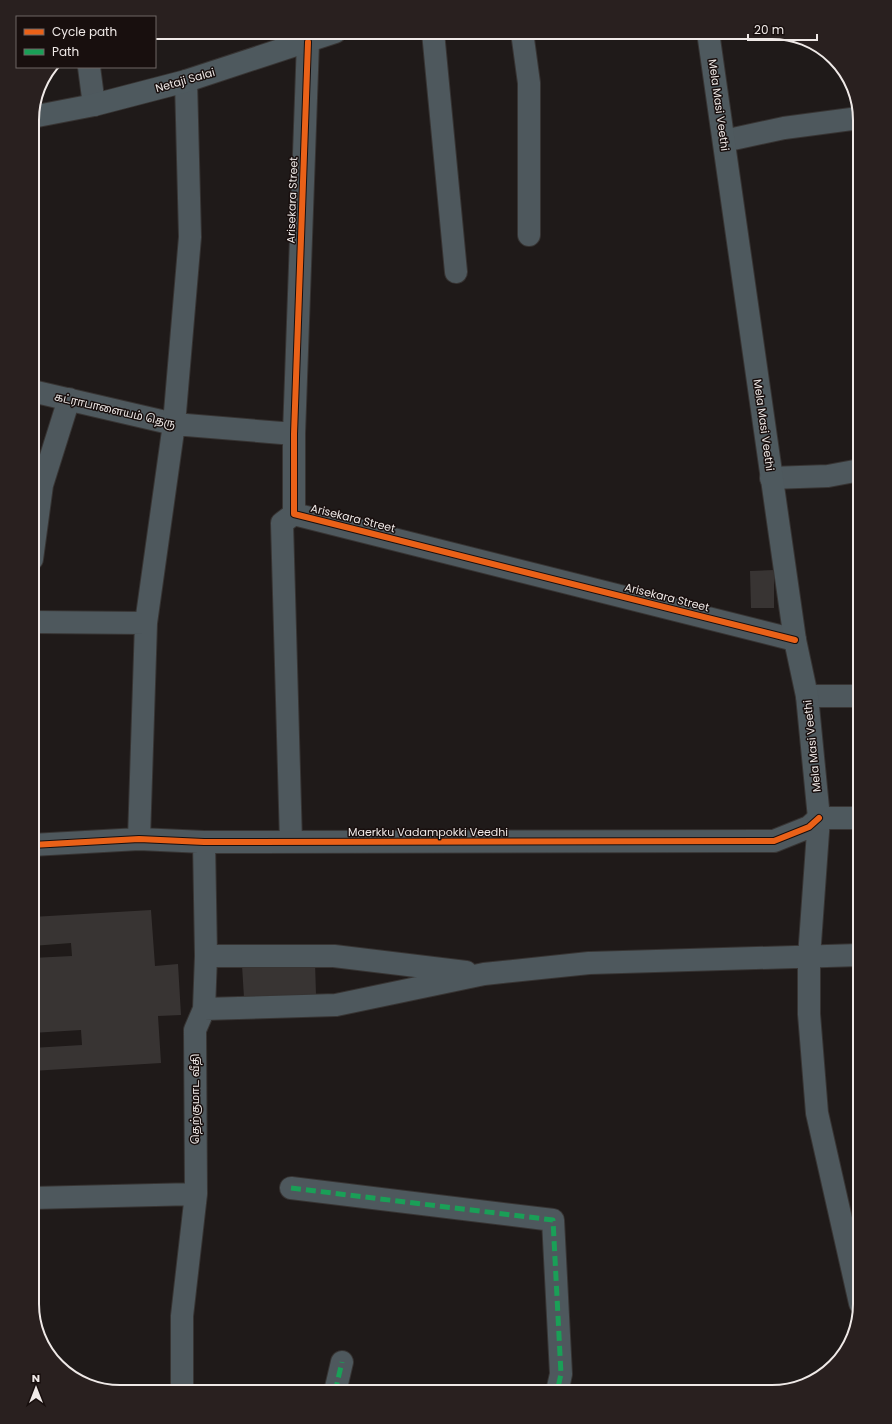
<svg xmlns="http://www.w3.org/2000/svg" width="892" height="1424" viewBox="0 0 892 1424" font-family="Poppins,'Noto Sans Tamil',sans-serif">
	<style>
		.building { fill: #383433 }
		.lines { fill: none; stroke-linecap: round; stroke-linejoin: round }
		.minor-casing { stroke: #373433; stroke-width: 24 }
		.major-casing { stroke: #373433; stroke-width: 24 }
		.minor { stroke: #4e585d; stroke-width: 22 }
		.major { stroke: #4e595e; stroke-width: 22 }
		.quiet { stroke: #1a9f57; stroke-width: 5; stroke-dasharray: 10 5; stroke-linecap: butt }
		.cycleway-casing { stroke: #180f0e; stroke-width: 8 }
		.cycleway { stroke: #ea6118; stroke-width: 6 }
		.labels { text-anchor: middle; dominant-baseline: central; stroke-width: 3; stroke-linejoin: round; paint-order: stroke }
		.street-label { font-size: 11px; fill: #efe9e7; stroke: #180f0e }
		.rim { fill: none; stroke: #efe9e7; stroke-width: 2 }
	</style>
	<rect width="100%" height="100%" fill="#1f1a19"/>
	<path class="building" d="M774 570V608H751L750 571Z
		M151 910 155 966 178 964 181 1015 158 1016 161 1063 32 1071V1048L82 1045 81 1030 32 1033V958L72 956 71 943 32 946V917Z
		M315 962 316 995 244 998 242 965Z"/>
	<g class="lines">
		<defs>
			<path id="minor" d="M433 32 456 272
				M522 32 529 83V235
				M308 42 294 434V514L795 640
				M89 67 94 105
				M724 141 784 128 859 118
				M32 391 174 424 294 434
				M771 478 828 476 860 470
				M32 559 42 485 69 399
				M32 622 146 623
				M807 696H860
				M819 818 809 957V1014L817 1113 860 1303
				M139 839 146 623 174 424 190 237 186 81
				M291 842 282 523 294 514
				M32 845 139 839 204 842 774 841 809 827 819 818
				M206 956H334L466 972
				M204 1009 336 1005 484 974 589 963 860 955
				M291 1188 553 1220 561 1374 557 1392
				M32 1198 196 1194 195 1030 204 1009 206 956 204 842
				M182 1392V1316L196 1194
				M335 1392 342 1362"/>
			<path id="major" d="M708 32 795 640 807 696 819 818H860
				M32 117 94 105 186 81 335 32"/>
		</defs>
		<use href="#minor" class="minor-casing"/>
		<use href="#major" class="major-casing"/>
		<use href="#minor" class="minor"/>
		<use href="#major" class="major"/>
		<path class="quiet" d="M291 1188 553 1220 561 1374 557 1392
			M335 1392 342 1362"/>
		<defs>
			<path id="cycleway" d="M308 42 294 434V514L795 640
				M32 845 139 839 204 842 774 841 809 827 819 818"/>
		</defs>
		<use href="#cycleway" class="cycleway-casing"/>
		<use href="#cycleway" class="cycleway"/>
	</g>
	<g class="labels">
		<g class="street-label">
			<text transform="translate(185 80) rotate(-16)">Netaji Salai</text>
			<text transform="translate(719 105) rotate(82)">Mela Masi Veethi</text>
			<text transform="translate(292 200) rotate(-88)">Arisekara Street</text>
			<text transform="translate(115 410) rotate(13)">கட்ராபாளையம் தெரு</text>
			<text transform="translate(764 425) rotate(82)">Mela Masi Veethi</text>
			<text transform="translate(353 518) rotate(14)">Arisekara Street</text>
			<text transform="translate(667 597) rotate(14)">Arisekara Street</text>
			<text transform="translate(812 746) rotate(-96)">Mela Masi Veethi</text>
			<text x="428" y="832">Maerkku Vadampokki Veedhi</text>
			<text transform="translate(195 1099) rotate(-90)">தெற்குமாட வீதி</text>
		</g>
	</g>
	<path d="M0 0H892V1424H0ZM120 39H772A81 81 0 0 1 853 120V1304A81 81 0 0 1 772 1385H120A81 81 0 0 1 39 1304V120A81 81 0 0 1 120 39Z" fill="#29201f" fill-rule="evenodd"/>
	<path class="rim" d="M120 39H772A81 81 0 0 1 853 120V1304A81 81 0 0 1 772 1385H120A81 81 0 0 1 39 1304V120A81 81 0 0 1 120 39Z"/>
	<rect x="16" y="16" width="140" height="52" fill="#180f0e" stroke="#6e6665"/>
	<rect x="24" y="29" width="20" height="6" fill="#ea6118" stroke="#6e6665"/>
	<text x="52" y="36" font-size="12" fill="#efe9e7">Cycle path</text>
	<rect x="24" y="49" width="20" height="6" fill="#1a9f57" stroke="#6e6665"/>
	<text x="52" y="56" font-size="12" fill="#efe9e7">Path</text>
	<g transform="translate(36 1388)" stroke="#180f0e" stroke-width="3" paint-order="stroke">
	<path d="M0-3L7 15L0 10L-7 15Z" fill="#efe9e7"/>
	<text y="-6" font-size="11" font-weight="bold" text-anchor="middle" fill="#efe9e7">N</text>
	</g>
	<path d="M748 34v6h69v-6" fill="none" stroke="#efe9e7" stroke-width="2"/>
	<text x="754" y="34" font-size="12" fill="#efe9e7" stroke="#180f0e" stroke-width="3" paint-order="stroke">20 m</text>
</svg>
